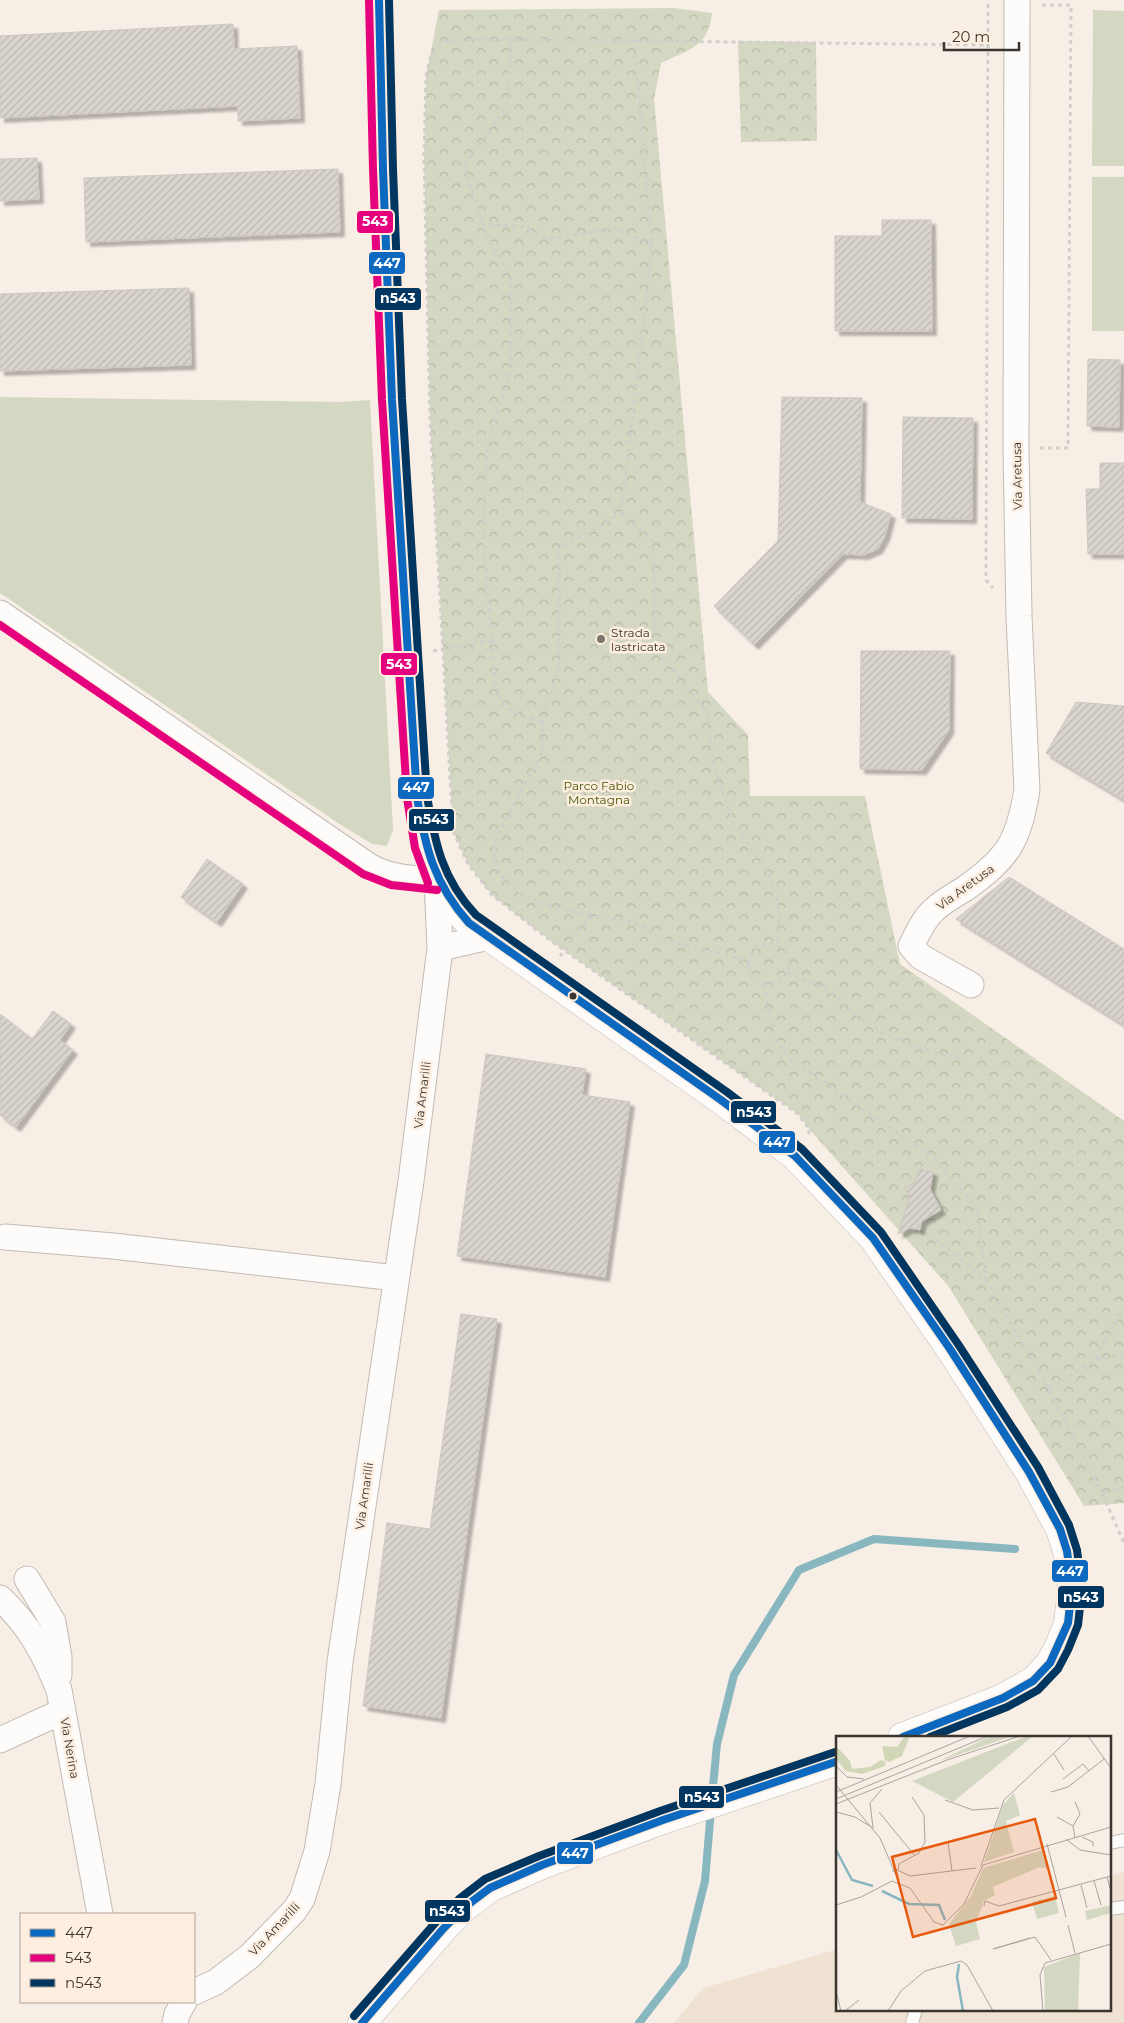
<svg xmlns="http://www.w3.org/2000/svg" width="1124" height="2023" viewBox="0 0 1124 2023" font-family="Montserrat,sans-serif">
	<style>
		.built { fill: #f0e2d3 }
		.grass { fill: #d4d7c2 }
		.park { fill: url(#park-crowns) }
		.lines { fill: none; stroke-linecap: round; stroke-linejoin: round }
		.stream { stroke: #88b7c0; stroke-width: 8 }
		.building { fill: url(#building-hatch); stroke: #cdc7c1; filter: url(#shadow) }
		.lane-casing { stroke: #c1bbb4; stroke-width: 14 }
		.street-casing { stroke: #c1bbb4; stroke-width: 27 }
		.secondary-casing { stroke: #c1bbb4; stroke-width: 29 }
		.path { stroke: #d1cfcb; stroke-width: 3; stroke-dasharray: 4 4; stroke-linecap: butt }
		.lane { stroke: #fefcfb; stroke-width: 12 }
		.street { stroke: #fefcfb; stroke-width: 25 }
		.secondary { stroke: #fefcfb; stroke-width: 28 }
		.bus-1-casing { stroke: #fdeee0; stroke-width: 11 }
		.bus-2-casing { stroke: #fdeee0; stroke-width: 11 }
		.bus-3-casing { stroke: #fdeee0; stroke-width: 11 }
		.bus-1 { stroke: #0c69bf; stroke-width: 8 }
		.bus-2 { stroke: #e5007d; stroke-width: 8 }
		.bus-3 { stroke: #00365f; stroke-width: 8 }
		.poi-dot { fill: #7c766f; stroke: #fdeee0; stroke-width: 2 }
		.bus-dot { fill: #3a352f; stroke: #fdeee0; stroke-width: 2 }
		.labels { text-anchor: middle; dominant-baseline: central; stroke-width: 5; stroke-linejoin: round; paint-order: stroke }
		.street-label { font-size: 12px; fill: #3a352f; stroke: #fdeee0 }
		.poi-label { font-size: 12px; fill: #3a352f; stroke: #fdeee0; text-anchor: start }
		.park-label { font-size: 12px; fill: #435803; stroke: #fdeee0 }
		.inset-river { fill: none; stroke: #88b7c0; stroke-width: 2.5 }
		.inset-road { fill: none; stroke: #aba49d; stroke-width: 1 }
		.view { fill: #e8590c; fill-opacity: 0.15; stroke: #e8590c; stroke-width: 2.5 }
		.inset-edge { fill: none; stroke: #3a352f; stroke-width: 2.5 }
		.line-badge { stroke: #fdeee0; stroke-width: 2 }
		.badge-label { font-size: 14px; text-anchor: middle; font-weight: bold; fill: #fff }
	</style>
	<defs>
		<pattern id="park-crowns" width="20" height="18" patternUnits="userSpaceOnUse" patternTransform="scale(1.25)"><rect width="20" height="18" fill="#d4d7c2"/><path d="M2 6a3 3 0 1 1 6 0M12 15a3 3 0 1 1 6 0" fill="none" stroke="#b7b9a7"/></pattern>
		<pattern id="building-hatch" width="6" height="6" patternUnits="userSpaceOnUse" patternTransform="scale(1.25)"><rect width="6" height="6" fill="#dad4ce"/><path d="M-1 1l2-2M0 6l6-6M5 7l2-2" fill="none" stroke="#bcb7b1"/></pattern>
		<filter id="shadow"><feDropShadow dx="4.5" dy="4.5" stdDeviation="1" flood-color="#0004"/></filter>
	</defs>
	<rect width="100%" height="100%" fill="#f7eee6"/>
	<path class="built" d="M1124 1872V2023H674L703 1988 838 1949V2009H1110V1876Z"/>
	<path class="grass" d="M1093 10 1124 11V166H1092Z
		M1092 177H1124V331H1092Z
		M0 397 341 402 370 400 393 830 387 846 372 844 341 825 0 593Z"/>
	<path class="park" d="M674 8 712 13C708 48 689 49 661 63L654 99 708 692 748 735 750 796H865L900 964 1124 1121V1503L1084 1506 949 1287 810 1130 798 1114 551 941 492 895 468 864 453 831 430 419 424 158 426 76 439 10Z
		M738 41 816 42 817 141 741 142Z"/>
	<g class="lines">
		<path class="stream" d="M712 1797 717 1744 734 1675 799 1570 874 1539 1015 1549
			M639 2023 684 1965 705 1881 711 1809"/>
	</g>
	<path class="building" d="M233 24 234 49 297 46 300 118 238 121V106L0 118V36Z
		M37 158 39 199 0 201V159Z
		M338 169 340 232 86 242 84 178Z
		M882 220H931L932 331H835V236H882Z
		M189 288 191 365 0 371V294Z
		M1088 359 1120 360 1119 427 1087 426Z
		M782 397 862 398 860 502 891 514 885 536 878 549 864 555 843 554 754 645 714 606 778 541Z
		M903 417 973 418 972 519 902 518Z
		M1100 463H1124V554H1088L1086 489H1100Z
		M861 651H950L949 730 922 770 860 769Z
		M1076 702 1124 706V800L1046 753Z
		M207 859 243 884 217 922 181 897Z
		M1009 877 1124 949V1025L956 919Z
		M53 1011 71 1024 60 1040 73 1050 16 1127 0 1115V1014L32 1039Z
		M486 1054 586 1069 582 1095 630 1102 605 1277 457 1256Z
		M919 1169 933 1172 930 1189 941 1210 922 1221 920 1230 910 1228 898 1234 910 1196 904 1188 915 1183Z
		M461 1314 497 1319 441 1718 363 1706 387 1523 430 1529Z"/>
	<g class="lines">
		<defs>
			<path id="lane" d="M1110 1843 1124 1840
				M1110 1909 1124 1907
				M912 2023 916 2009"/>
			<path id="street" d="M0 613 369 866C390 878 413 879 437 880L440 948 489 937
				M971 985 921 957 911 946C917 935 924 918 934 910 943 901 955 895 966 888 1009 857 1018 842 1027 790L1019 616 1016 449 1017 0
				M5 1237 113 1246 396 1278
				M27 1579 53 1622 59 1657V1675
				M0 1598C29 1625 44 1653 59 1690L100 1914
				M0 1740 63 1711
				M194 1992 216 1982 250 1956 294 1911 302 1899 317 1851 328 1784 340 1662 411 1181 440 948
				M175 2023 177 2014 184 2002"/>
			<path id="secondary" d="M379 0 383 169 392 400 417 797C425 847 431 886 469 923L721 1100 795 1156 873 1238 950 1349 1029 1472 1060 1529 1067 1551 1072 1588 1068 1623 1059 1646 1050 1663 1033 1681 1003 1698 902 1737
				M362 2023 443 1929 466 1906 490 1888 542 1865 663 1820 838 1761"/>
		</defs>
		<use href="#lane" class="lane-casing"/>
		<use href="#street" class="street-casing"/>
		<use href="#secondary" class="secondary-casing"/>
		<path class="path" d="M988 4 986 580 993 588
			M511 39 507 107 464 166 482 224 524 227 550 239 616 228 652 246 634 40
			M1040 448H1068L1071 5H1042
			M621 513 653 542 656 649 707 713 714 766 734 824 767 872 776 891 779 912 778 946
			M492 640C496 685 489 711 542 721L559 671V549L621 513 652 246
			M433 651 492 640 483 536 487 447 511 369V279L482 225
			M542 721V752L497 836C477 911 593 911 638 924 646 927 653 934 661 938 668 941 678 943 686 945 707 950 728 956 749 961
			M749 964a20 20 0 1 1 40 0a20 20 0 1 1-40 0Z
			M560 956 591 914
			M788 971C800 980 813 983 826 990 839 997 850 1010 862 1019 893 1042 928 1052 966 1059
			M764 984 774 1037 790 1059 934 1158 977 1207 986 1280 928 1233
			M808 1134 810 1130 798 1114 551 941 492 895 468 864 453 831 430 419 424 158 426 76 431 55 443 42 475 39 988 45
			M986 1280 1049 1389 1102 1493
			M1096 1358 1124 1307
			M1049 1389 1096 1359 1124 1354
			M1124 1488 1102 1493 1124 1543"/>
		<use href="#lane" class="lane"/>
		<use href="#street" class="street"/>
		<use href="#secondary" class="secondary"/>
		<defs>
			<path id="bus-1" d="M379 0 383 169 392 400 417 797C425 847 434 884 469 923L721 1100 795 1156 873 1238 950 1349 1029 1472 1060 1529 1067 1551 1072 1588 1068 1623 1050 1663 1033 1681 1003 1698 903 1737
				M362 2023 443 1929 466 1906 490 1888 542 1865 663 1820 838 1761"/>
			<path id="bus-2" d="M369 0 373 169 382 400 407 798 415 848 428 883
				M0 625 363 874 391 885 437 890"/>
			<path id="bus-3" d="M389 0 393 169 402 399 427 796C435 843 442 879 476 915L727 1092 802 1149 881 1232 958 1344 1038 1467 1069 1525 1077 1550 1082 1589 1078 1625 1068 1650 1058 1669 1038 1690 1007 1707 930 1737
				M354 2016 436 1922 459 1899 485 1879 539 1856 660 1811 835 1752"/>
		</defs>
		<use href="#bus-1" class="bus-1-casing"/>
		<use href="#bus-2" class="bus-2-casing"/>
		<use href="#bus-3" class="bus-3-casing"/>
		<use href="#bus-1" class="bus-1"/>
		<use href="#bus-2" class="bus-2"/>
		<use href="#bus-3" class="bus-3"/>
	</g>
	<circle class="poi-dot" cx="601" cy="639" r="5"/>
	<circle class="bus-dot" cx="573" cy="996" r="4.5"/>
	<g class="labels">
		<g class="street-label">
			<text transform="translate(1017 476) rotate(-91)">Via Aretusa</text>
			<text transform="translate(965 887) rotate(-36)">Via Aretusa</text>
			<text transform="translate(422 1095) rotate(-83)">Via Amarilli</text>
			<text transform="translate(364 1496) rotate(-82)">Via Amarilli</text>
			<text transform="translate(70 1748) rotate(80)">Via Nerina</text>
			<text transform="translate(274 1929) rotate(-47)">Via Amarilli</text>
		</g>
		<g class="poi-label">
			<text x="611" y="632">Strada<tspan x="611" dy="14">lastricata</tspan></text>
		</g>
		<g class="park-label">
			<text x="599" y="785">Parco Fabio<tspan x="599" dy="14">Montagna</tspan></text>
		</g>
	</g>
	<g transform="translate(836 1736)">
		<rect width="275" height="275" fill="#f7eee6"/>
		<path d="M155 0H176L107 24V23ZM191 0H197L117 66 76 45ZM178 57 184 79 170 85 178 116 148 126 167 69ZM219 160 223 177 201 183 196 166 207 163 211 175 208 163ZM244 217 242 275H209L208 231Z" fill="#d4d7c2"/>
		<path d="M69 0H74L66 20 53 26 49 24 46 10 61 11ZM0 10 14 25 16 33 34 31 45 24 50 26 49 30 26 38 10 35 0 23Z" fill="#d0d6b6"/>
		<path d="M207 114 212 133 204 131 157 151 159 159 148 165 140 186 144 203 120 210 113 188 135 160 147 132ZM275 169V177L251 184 249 175Z" fill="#d4d7c2"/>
		<path class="inset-river" d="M0 114 16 144 37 150M46 155 73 168 103 169 109 184M123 228 121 241 127 275"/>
		<path class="inset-road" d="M252 0 275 32M218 18 228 34M0 30 11 41 28 43M227 43 247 28 253 35M0 49 44 102 63 146M0 56 134 0M215 56 232 51 268 23M0 63 152 0M109 64 137 74 163 72M0 68 111 24 184 0M0 76 19 81 37 92M43 76 79 120M221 81 237 90M37 92 34 67 46 53M246 101 257 106V110M239 102 237 90 244 78 239 66M230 103 244 114 275 119M112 106 116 135M211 108 230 181M145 130 168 64 236 0M62 134 63 128 83 117 89 106 88 79 76 61M56 135 61 134 74 140 140 132M271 141 275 156M56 145 74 152 98 186 107 189 128 168 147 129 275 91M258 145 265 169M245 149 251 172M0 169 25 161 56 145M148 170 149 165 163 170 275 140M232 189 239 217M194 202 157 213 199 201 215 224M0 255 5 275M9 275 23 264M52 275 65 255 89 235 125 225 131 229 157 275M207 275 204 239 209 227 275 208"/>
		<path class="view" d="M199 83 220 162 77 201 56 121Z"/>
		<rect width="275" height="275" class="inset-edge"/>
	</g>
	<g class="line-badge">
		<rect x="356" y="210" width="38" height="24" rx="5" fill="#e5007d"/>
		<rect x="368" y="251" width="38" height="24" rx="5" fill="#0c69bf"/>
		<rect x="374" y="287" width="48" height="24" rx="5" fill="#00365f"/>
		<rect x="380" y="652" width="38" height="24" rx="5" fill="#e5007d"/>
		<rect x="397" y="776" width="38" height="24" rx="5" fill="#0c69bf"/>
		<rect x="408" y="808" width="47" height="24" rx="5" fill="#00365f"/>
		<rect x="730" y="1100" width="47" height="24" rx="5" fill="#00365f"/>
		<rect x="758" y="1130" width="38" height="24" rx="5" fill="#0c69bf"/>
		<rect x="1051" y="1559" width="38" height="24" rx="5" fill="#0c69bf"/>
		<rect x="1057" y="1585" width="48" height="24" rx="5" fill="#00365f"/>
		<rect x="678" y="1785" width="47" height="24" rx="5" fill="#00365f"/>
		<rect x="556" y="1841" width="38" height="24" rx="5" fill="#0c69bf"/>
		<rect x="424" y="1899" width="47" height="24" rx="5" fill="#00365f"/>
	</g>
	<g class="badge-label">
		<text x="375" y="226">543</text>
		<text x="387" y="268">447</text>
		<text x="398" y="303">n543</text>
		<text x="399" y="669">543</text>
		<text x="416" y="792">447</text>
		<text x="431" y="824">n543</text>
		<text x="754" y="1117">n543</text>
		<text x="777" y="1147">447</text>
		<text x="1070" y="1576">447</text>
		<text x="1081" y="1602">n543</text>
		<text x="702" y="1802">n543</text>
		<text x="575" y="1858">447</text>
		<text x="447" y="1916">n543</text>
	</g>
	<rect x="20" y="1913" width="175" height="90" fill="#fdeee0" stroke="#afa499"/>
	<rect x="30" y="1929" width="25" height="8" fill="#0c69bf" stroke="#afa499"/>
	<text x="65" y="1938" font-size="15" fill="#3a352f">447</text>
	<rect x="30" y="1954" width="25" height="8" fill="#e5007d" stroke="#afa499"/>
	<text x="65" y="1963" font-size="15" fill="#3a352f">543</text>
	<rect x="30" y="1979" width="25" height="8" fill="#00365f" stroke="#afa499"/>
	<text x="65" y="1988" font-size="15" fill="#3a352f">n543</text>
	<path d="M944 42v8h75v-8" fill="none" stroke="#3a352f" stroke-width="2.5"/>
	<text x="952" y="42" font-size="15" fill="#3a352f" stroke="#fdeee0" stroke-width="4" paint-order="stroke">20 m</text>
</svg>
